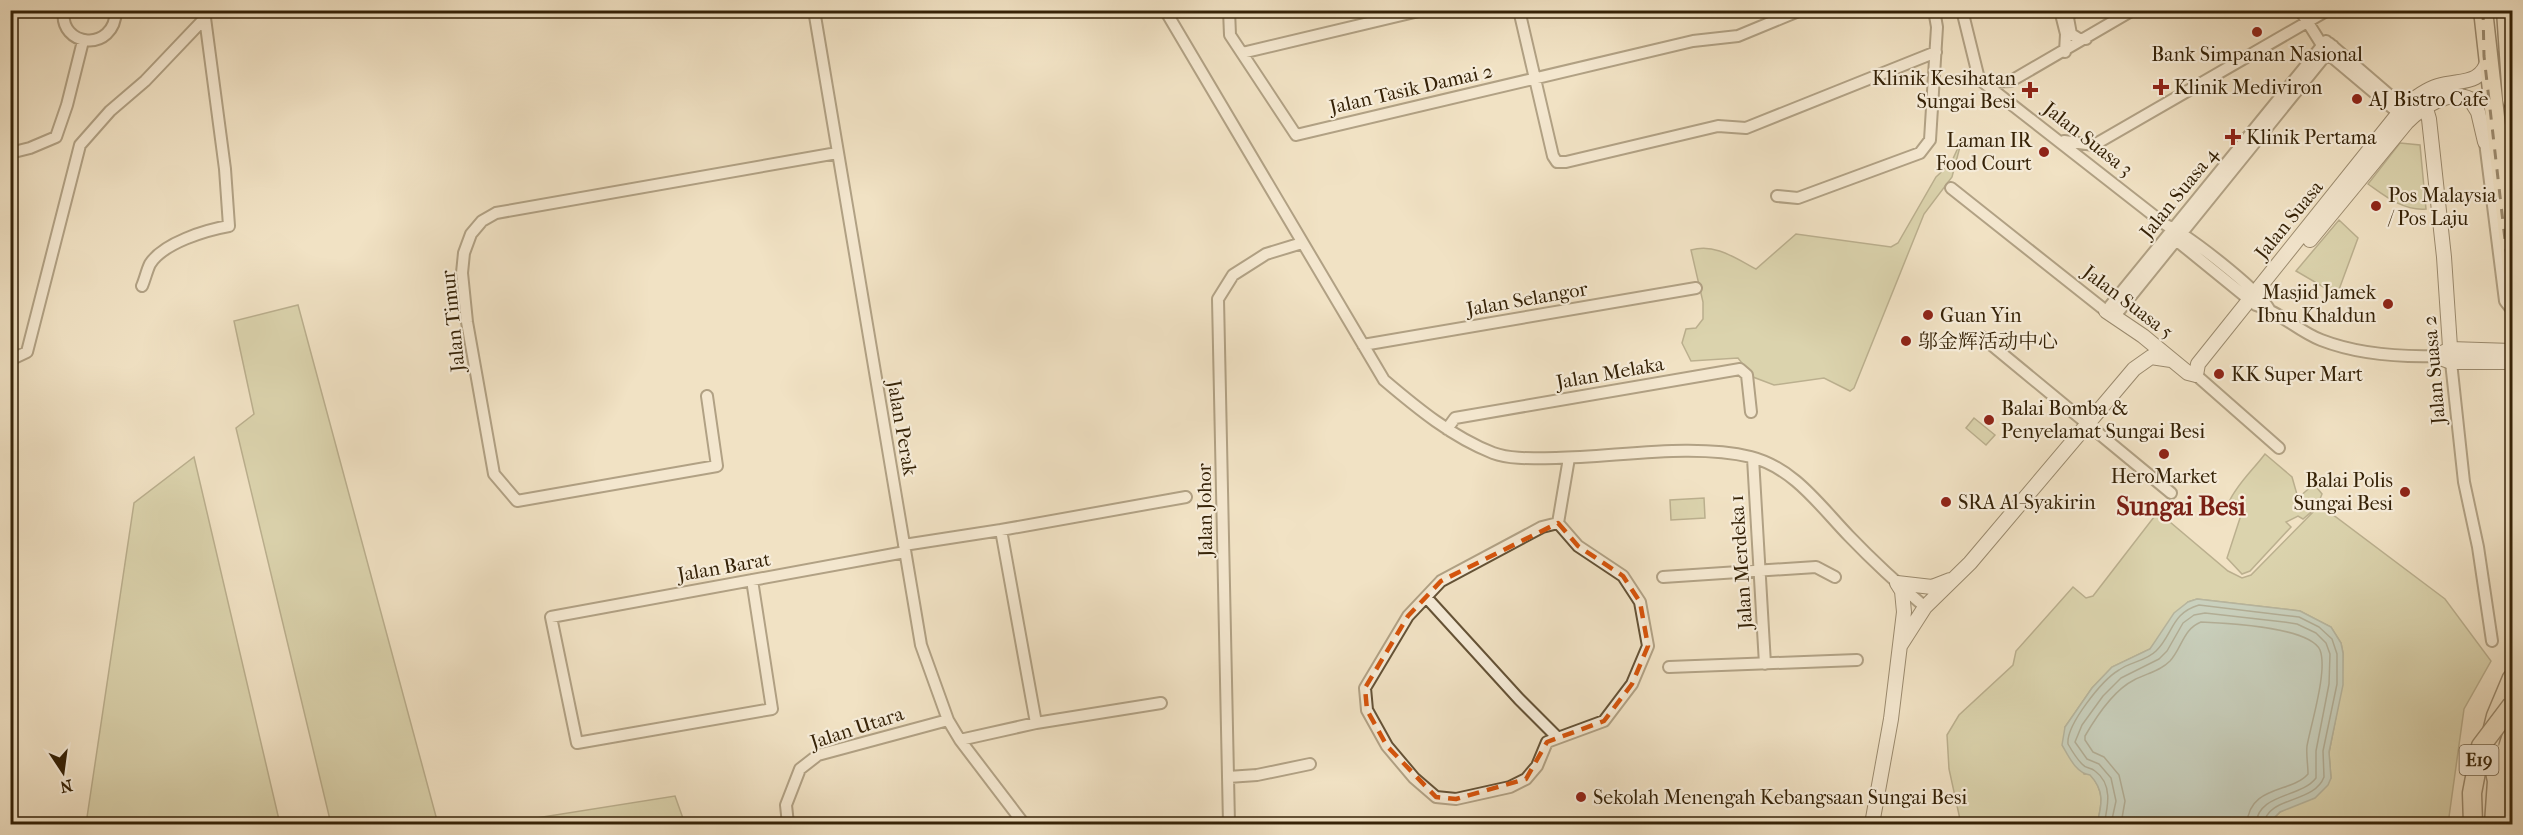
<svg xmlns="http://www.w3.org/2000/svg" width="2523" height="835" viewBox="0 0 2523 835" font-family="'IM FELL French Canon','Noto Serif SC',serif">
	<style>
		.green { fill: #c0c290; stroke: #7a724c; stroke-width: 1.5 }
		.water { fill: #9bbdb5; stroke: #727f6f; stroke-width: 1.5 }
		.lines { fill: none; stroke-linecap: round; stroke-linejoin: round }
		.shore { stroke: #68705e; stroke-width: 1.5 }
		.street-casing { stroke: #645236; stroke-width: 14 }
		.secondary-casing { stroke: #352207; stroke-width: 16 }
		.highway-casing { stroke: #352207; stroke-width: 21 }
		.street { stroke: #f6ecd9; stroke-width: 10 }
		.secondary { stroke: #f6ecd9; stroke-width: 14 }
		.highway { stroke: #f1e2c4; stroke-width: 18 }
		.rail { stroke: #352207; stroke-width: 3; stroke-dasharray: 10 10; stroke-linecap: butt }
		.highway-bridge-casing { stroke: #352207; stroke-width: 21; stroke-linecap: butt }
		.highway-bridge { stroke: #f1e2c4; stroke-width: 18 }
		.marked { fill: none; stroke: #d6540c; stroke-width: 4.5; stroke-dasharray: 12 8; stroke-linejoin: round }
		.poi-dot { fill: #8f2418; stroke: #f6ecd9; stroke-width: 2 }
		.labels { text-anchor: middle; dominant-baseline: central; stroke-width: 4.5; stroke-linejoin: round; paint-order: stroke }
		.shield { fill: #f6ecd9; stroke: #6f5f46; stroke-width: 1.5 }
		.shield-label { font-size: 18px; font-weight: bold; fill: #352207 }
		.poi-label { font-size: 20px; fill: #352207; stroke: #f6ecd9; text-anchor: start }
		.street-label { font-size: 20px; fill: #352207; stroke: #f6ecd9 }
		.district-label { font-size: 26px; font-weight: bold; fill: #7a1f14; stroke: #f6ecd9 }
	</style>
	<rect width="100%" height="100%" fill="#f1e2c4"/>
	<filter id="stains"><feTurbulence type="fractalNoise" baseFrequency=".00333" numOctaves="4"/><feColorMatrix values="0 0 0 0 .2 0 0 0 0 .09 0 0 0 0 .02 0 0 0 .5 -.17"/></filter>
	<radialGradient id="worn" r=".72"><stop offset=".6" stop-color="#630" stop-opacity="0"/><stop offset="1" stop-color="#630" stop-opacity=".3"/></radialGradient>
	<path class="green" d="M1962 139 1952 177 1924 214 1854 388 1850 391 1824 378 1774 385 1753 377 1738 358 1691 361 1682 343 1686 329 1696 328 1703 319V302L1691 250C1715 243 1735 258 1756 269L1796 234 1891 247 1898 243 1936 177 1951 163Z
		M2400 143 2420 145 2426 209C2403 211 2385 196 2368 184Z
		M2339 220 2358 238 2337 295 2296 271Z
		M298 305 438 824H331L236 428 254 414 234 321Z
		M1974 418 1995 435 1986 445 1966 428Z
		M2265 454 2292 477 2298 498 2314 484 2322 494 2317 507 2303 519 2298 516 2286 522 2291 527 2250 571 2242 574 2227 558 2242 512 2229 502C2237 484 2253 470 2265 454Z
		M194 457 280 824H86L134 503Z
		M1704 498 1705 518 1671 520 1670 500Z
		M2320 505 2445 599 2491 661 2464 709 2448 824H2268L2280 812 2292 806 2331 778 2329 753 2342 685 2343 653 2341 643 2331 627 2300 611 2197 599 2188 602 2150 649 2112 667 2092 688 2065 727 2084 774H2090C2105 791 2102 804 2097 824H1961L1949 769 1947 735 1959 715 2013 665 2016 651 2073 587 2086 598 2093 596 2154 517H2164L2228 571 2242 578 2251 575Z
		M675 796 685 824H498Z"/>
	<path class="water" d="M2197 599 2300 611 2331 627 2341 643 2343 653V685L2329 752 2331 778 2328 785 2315 798 2280 812 2268 824H2097C2102 804 2105 791 2090 775 2076 773 2069 757 2062 745L2065 727 2092 688 2112 667 2150 649 2174 613 2188 602Z"/>
	<g class="lines">
		<path class="shore" d="M2104 824C2108 806 2113 784 2095 771 2090 767 2086 769 2082 764 2077 759 2072 751 2068 744 2066 725 2102 680 2119 670 2130 662 2146 661 2156 651 2173 635 2171 613 2199 605L2299 617 2319 627 2332 639 2337 654V684L2323 751 2324 777C2314 804 2267 796 2264 824
			M2111 824 2116 801 2111 778 2099 764 2087 759 2075 742 2082 725 2103 696 2121 678 2159 659 2167 651 2183 623 2194 615 2205 613 2284 622 2297 624 2316 633 2326 643 2330 654 2329 684 2316 751V778C2301 798 2258 793 2256 824
			M2121 824 2125 801 2119 775 2104 757 2093 752 2085 740V736C2096 717 2114 690 2134 680 2147 673 2159 672 2170 661 2182 648 2183 629 2201 622 2225 623 2309 627 2320 650 2328 670 2311 724 2307 746 2306 755 2308 764 2308 774 2292 793 2249 785 2247 824"/>
		<defs>
			<path id="street" d="M64 10C58 47 115 54 116 10
				M814 10 921 645 948 720 960 740 1024 824
				M1165 10 1384 380C1417 408 1452 437 1493 453 1512 460 1536 458 1556 458 1617 457 1692 443 1751 457 1794 468 1820 506 1849 536 1873 561 1899 585 1925 607
				M1229 10 1230 35 1296 135 1693 41 1738 36 1801 10
				M1519 10 1553 156 1557 162H1566L1718 126 1746 128 1936 52
				M1962 10 1979 79 2162 222C2168 227 2176 230 2182 234 2203 248 2258 290 2269 309
				M2060 10 2066 34 2065 52
				M2072 10 2068 18 2071 34 2079 39H2086
				M2300 10 2327 53 2403 117
				M2329 43 2408 111
				M1242 53 1423 10
				M1985 82 2011 81 2133 10
				M2064 141 2094 145 2328 10
				M2485 142 2505 301 2512 310
				M10 153 30 148 56 137 67 105 83 41
				M1951 188 2106 311 2326 41
				M1777 196 1798 198 1920 153 1930 140 1937 27 1934 10
				M2174 235 2176 240 2256 305C2280 312 2298 331 2321 340 2357 354 2399 357 2436 356
				M142 286C145 279 147 270 150 264 163 243 206 230 229 226L225 169 205 18
				M2114 317 2333 46
				M1982 337 2171 493
				M1363 345 1696 288
				M10 360 27 352 80 145 110 111 145 81 205 18 204 10
				M2451 362 2464 482 2478 547 2492 641
				M2196 375 2279 448
				M707 396 717 466 517 501 494 474 467 322 462 273 464 253 471 234 482 221 496 213 837 153
				M1447 429 1455 418 1740 369 1747 375 1751 412
				M1753 458 1765 664
				M1558 523 1578 546 1623 576 1640 602 1648 646 1632 684 1604 721 1547 742 1537 766 1526 779 1510 787 1456 799 1436 797 1414 778 1387 746 1367 710 1365 688 1408 616 1441 581 1542 527 1558 523 1569 458
				M1001 530 1036 723
				M904 545 1001 530 1186 497
				M1663 577 1816 567 1835 577
				M752 580 772 709 577 743 551 617 905 552
				M1426 597 1519 699 1557 737
				M1669 667 1857 660
				M960 740 1036 723 1161 703
				M1228 777 1257 775 1310 764
				M788 824 786 805 800 769 818 755 948 720
				M1229 824 1218 299 1233 275 1266 254 1302 243"/>
			<path id="secondary" d="M2424 102 2429 119 2444 257 2451 362
				M2310 240 2407 122C2422 107 2450 89 2470 99L2478 112 2485 142
				M2106 311 2143 336 2188 373 2196 375
				M2436 356 2450 349 2512 351
				M2443 359 2451 362H2512
				M2196 375 2198 364 2402 109C2412 100 2425 90 2438 86 2460 79 2480 86 2488 60
				M1897 583 1932 587 1950 580
				M1900 646 1925 607 1970 563 2134 369 2151 357 2171 360
				M1872 824 1891 719 1904 612 1902 591 1897 583"/>
			<path id="highway" d="M2483 10 2512 269
				M2506 10 2512 100
				M2497 781 2489 744 2496 716 2512 678
				M2494 824 2497 781 2512 735
				M2509 824V803L2512 777"/>
		</defs>
		<use href="#street" class="street-casing"/>
		<use href="#secondary" class="secondary-casing"/>
		<use href="#highway" class="highway-casing"/>
		<use href="#street" class="street"/>
		<use href="#secondary" class="secondary"/>
		<use href="#highway" class="highway"/>
		<path class="rail" d="M2483 10 2484 56 2512 301"/>
		<defs>
			<path id="highway-bridge" d="M2473 824 2472 793 2481 746 2512 705"/>
		</defs>
		<use href="#highway-bridge" class="highway-bridge-casing"/>
		<use href="#highway-bridge" class="highway-bridge"/>
	</g>
	<path d="M0 0H2523V835H0ZM1558 523 1578 546 1623 576 1640 602 1648 646 1632 684 1604 721 1547 742 1526 779 1456 799 1436 797 1387 746 1367 710 1365 688 1408 616 1441 581Z" fill="#f1e2c4" fill-opacity=".55" fill-rule="evenodd"/>
	<path class="marked" d="M1558 523 1578 546 1623 576 1640 602 1648 646 1632 684 1604 721 1547 742 1526 779 1456 799 1436 797 1387 746 1367 710 1365 688 1408 616 1441 581Z"/>
	<g class="poi-dot">
		<circle cx="2257" cy="32" r="6"/>
		<path d="M2158 78h6v6h6v6h-6v6h-6v-6h-6v-6h6z"/>
		<path d="M2027 81h6v6h6v6h-6v6h-6v-6h-6v-6h6z"/>
		<circle cx="2357" cy="99" r="6"/>
		<path d="M2230 128h6v6h6v6h-6v6h-6v-6h-6v-6h6z"/>
		<circle cx="2044" cy="152" r="6"/>
		<circle cx="2376" cy="206" r="6"/>
		<circle cx="2388" cy="304" r="6"/>
		<circle cx="1928" cy="315" r="6"/>
		<circle cx="1906" cy="341" r="6"/>
		<circle cx="2219" cy="374" r="6"/>
		<circle cx="1989" cy="420" r="6"/>
		<circle cx="2164" cy="454" r="6"/>
		<circle cx="2405" cy="492" r="6"/>
		<circle cx="1946" cy="502" r="6"/>
		<circle cx="1581" cy="797" r="6"/>
	</g>
	<g class="labels">
		<rect class="shield" x="2459.5" y="745" width="39" height="30" rx="4.5"/>
		<g class="shield-label">
			<text x="2479" y="760">E19</text>
		</g>
		<g class="poi-label">
			<text x="2257" y="54" text-anchor="middle">Bank Simpanan Nasional</text>
			<text x="2016" y="78" text-anchor="end">Klinik Kesihatan<tspan x="2016" dy="23">Sungai Besi</tspan></text>
			<text x="2174" y="87">Klinik Mediviron</text>
			<text x="2369" y="99">AJ Bistro Cafe</text>
			<text x="2246" y="137">Klinik Pertama</text>
			<text x="2032" y="140" text-anchor="end">Laman IR<tspan x="2032" dy="23">Food Court</tspan></text>
			<text x="2388" y="195">Pos Malaysia<tspan x="2388" dy="23">/ Pos Laju</tspan></text>
			<text x="2376" y="292" text-anchor="end">Masjid Jamek<tspan x="2376" dy="23">Ibnu Khaldun</tspan></text>
			<text x="1940" y="315">Guan Yin</text>
			<text x="1918" y="341">邬金辉活动中心</text>
			<text x="2231" y="374">KK Super Mart</text>
			<text x="2001" y="408">Balai Bomba &amp;<tspan x="2001" dy="23">Penyelamat Sungai Besi</tspan></text>
			<text x="2164" y="476" text-anchor="middle">HeroMarket</text>
			<text x="2393" y="480" text-anchor="end">Balai Polis<tspan x="2393" dy="23">Sungai Besi</tspan></text>
			<text x="1958" y="502">SRA Al-Syakirin</text>
			<text x="1593" y="797">Sekolah Menengah Kebangsaan Sungai Besi</text>
		</g>
		<g class="street-label">
			<text transform="translate(1411 89) rotate(-13)">Jalan Tasik Damai 2</text>
			<text transform="translate(2088 139) rotate(38)">Jalan Suasa 3</text>
			<text transform="translate(2179 193) rotate(-51)">Jalan Suasa 4</text>
			<text transform="translate(2289 220) rotate(-51)">Jalan Suasa</text>
			<text transform="translate(1527 299) rotate(-10)">Jalan Selangor</text>
			<text transform="translate(2128 302) rotate(37)">Jalan Suasa 5</text>
			<text transform="translate(453 321) rotate(-96)">Jalan Timur</text>
			<text transform="translate(2434 370) rotate(-95)">Jalan Suasa 2</text>
			<text transform="translate(1610 373) rotate(-10)">Jalan Melaka</text>
			<text transform="translate(902 428) rotate(80)">Jalan Perak</text>
			<text transform="translate(1205 510) rotate(-91)">Jalan Johor</text>
			<text transform="translate(1741 562) rotate(-94)">Jalan Merdeka 1</text>
			<text transform="translate(724 567) rotate(-10)">Jalan Barat</text>
			<text transform="translate(857 728) rotate(-18)">Jalan Utara</text>
		</g>
		<g class="district-label">
			<text x="2181" y="506">Sungai Besi</text>
		</g>
	</g>
	<rect width="2523" height="835" fill="none" stroke="#f1e2c4" stroke-width="36"/>
	<rect x="12" y="12" width="2499" height="811" fill="none" stroke="#352207" stroke-width="3"/>
	<rect x="18" y="18" width="2487" height="799" fill="none" stroke="#352207" stroke-width="1.5"/>
	<g transform="translate(63 772) rotate(167)" stroke="#f6ecd9" stroke-width="4.5" paint-order="stroke">
	<path d="M0-4.5L10 22L0 15L-10 22Z" fill="#352207"/>
	<text y="-9" font-size="16" font-weight="bold" text-anchor="middle" fill="#352207">N</text>
	</g>
	<rect width="100%" height="100%" filter="url(#stains)"/>
	<rect width="100%" height="100%" fill="url(#worn)"/>
</svg>
